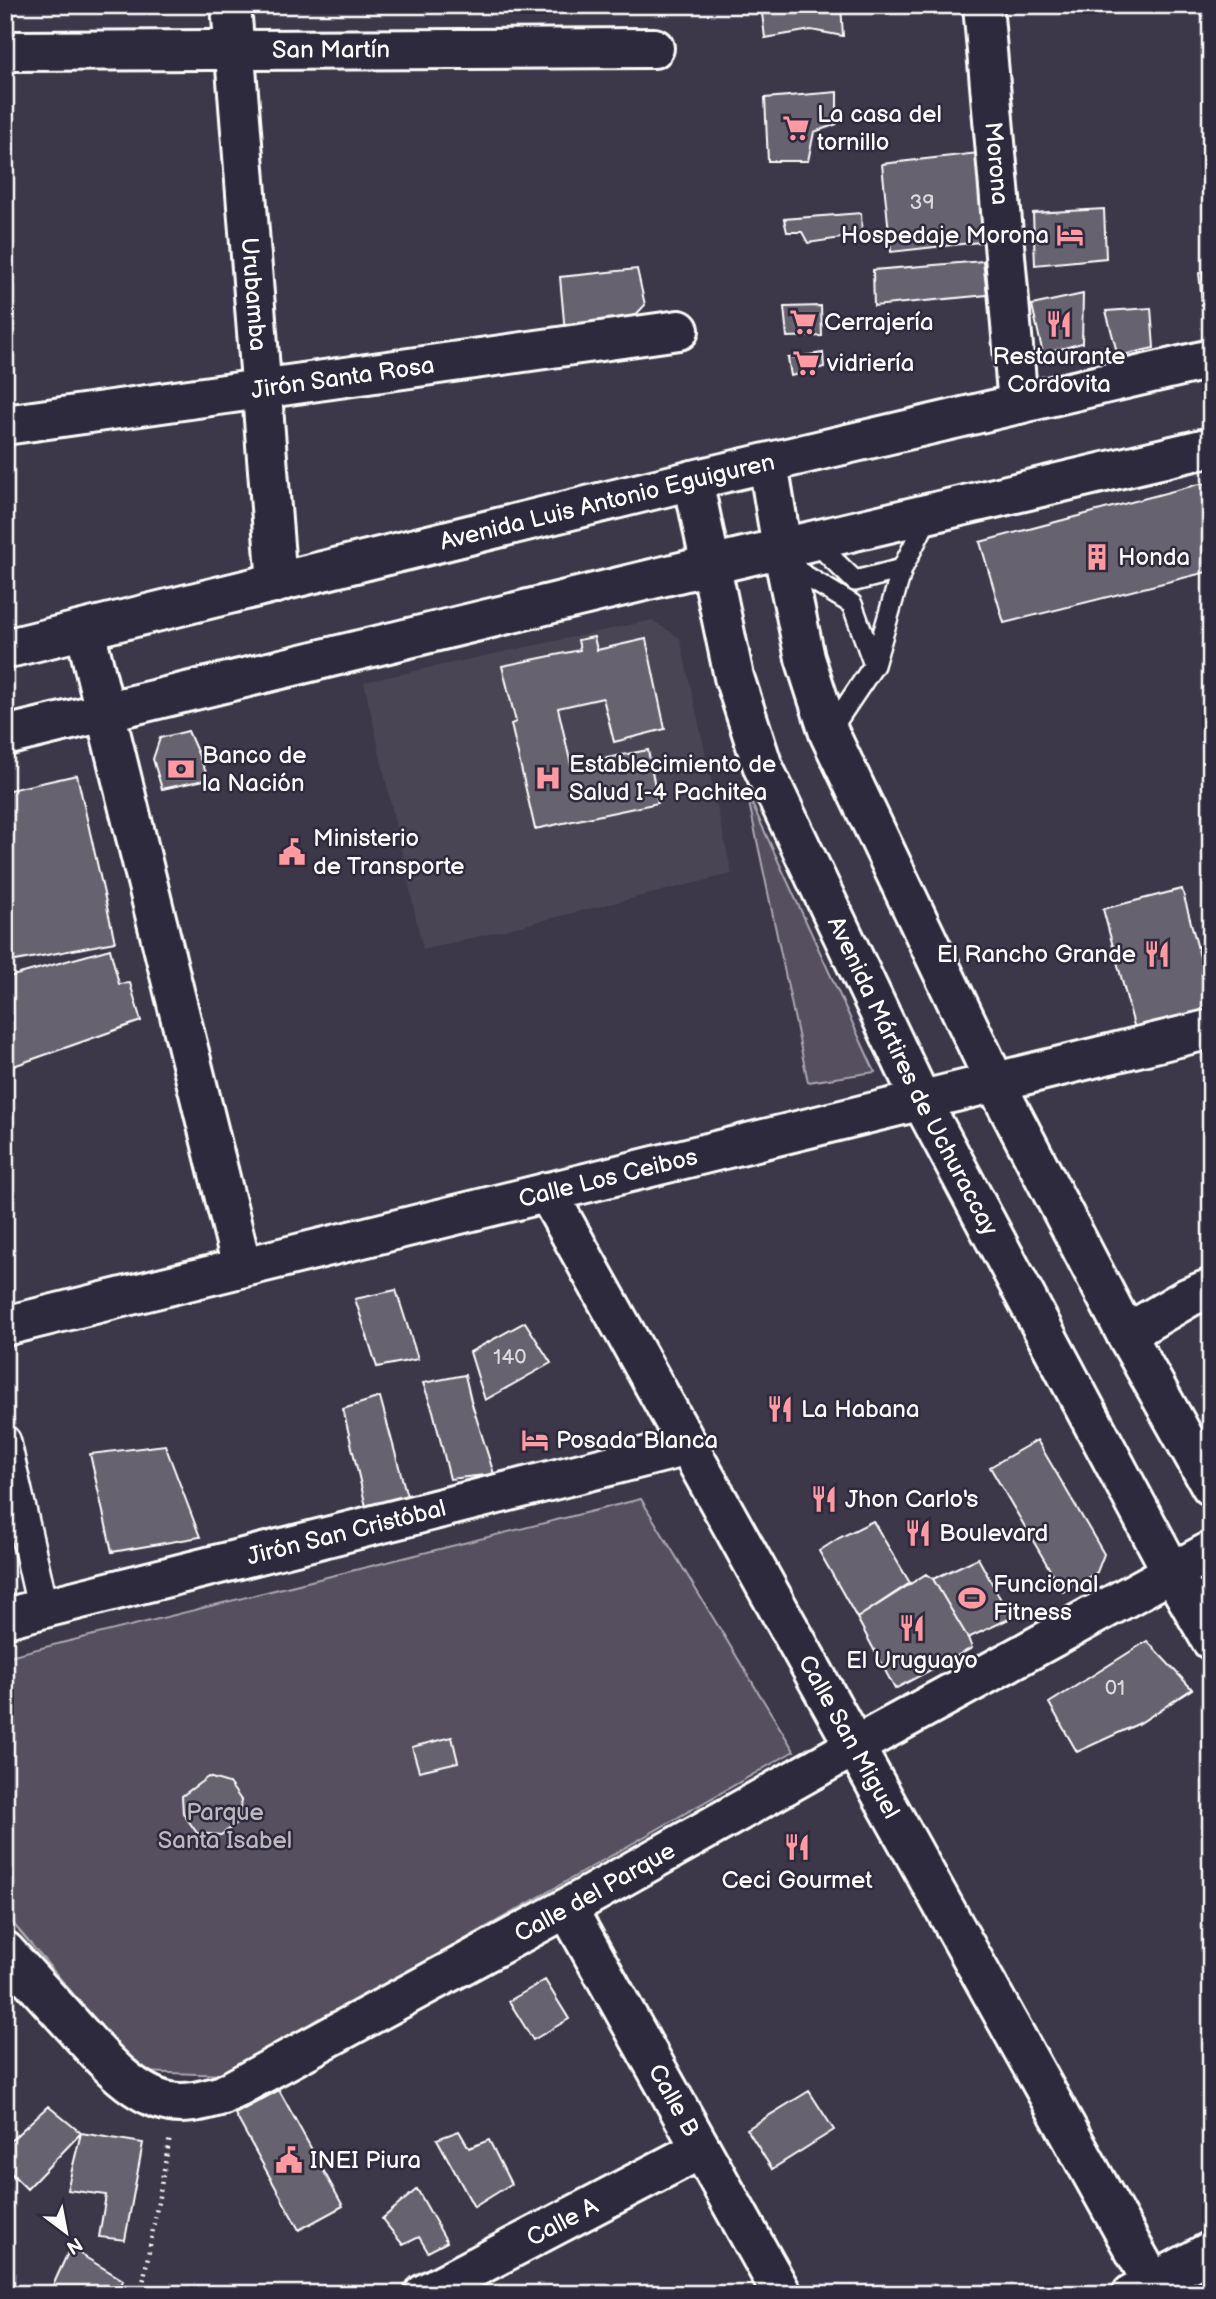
<svg xmlns="http://www.w3.org/2000/svg" width="1216" height="2299" viewBox="0 0 1216 2299" font-family="'Balsamiq Sans',sans-serif">
	<style>
		.built { fill: #494455 }
		.green { fill: #555060; stroke: #aaa8b0; stroke-width: 2 }
		.building { fill: #666270; stroke: #fff; stroke-width: 2 }
		.lines { fill: none; stroke-linecap: round; stroke-linejoin: round }
		.service-casing { stroke: #fff; stroke-width: 24 }
		.pedestrian-casing { stroke: #fff; stroke-width: 35 }
		.minor-casing { stroke: #fff; stroke-width: 44 }
		.tertiary-casing { stroke: #fff; stroke-width: 44 }
		.secondary-casing { stroke: #fff; stroke-width: 44 }
		.path { stroke: #fff; stroke-width: 4.5; stroke-dasharray: 2 5; stroke-linecap: butt }
		.service { stroke: #2f2a3d; stroke-width: 19 }
		.pedestrian { stroke: #2f2a3d; stroke-width: 30 }
		.minor { stroke: #2f2a3d; stroke-width: 38 }
		.tertiary { stroke: #2f2a3d; stroke-width: 38 }
		.secondary { stroke: #2f2a3d; stroke-width: 38 }
		.labels { text-anchor: middle; dominant-baseline: central; stroke-width: 5; stroke-linejoin: round; paint-order: stroke }
		.number-label { font-size: 21px; fill: #d9d8db }
		.street-label { font-size: 24px; fill: #fff; stroke: #2f2a3d }
		.poi-label { font-size: 24px; fill: #fff; stroke: #2f2a3d; text-anchor: start }
		.park-label { font-size: 24px; fill: #bbb9bf; stroke: #2f2a3d }
	</style>
	<rect width="100%" height="100%" fill="#3c3749"/>
	<filter id="ink" filterUnits="userSpaceOnUse"><feTurbulence type="fractalNoise" baseFrequency=".0143" numOctaves="2"/><feDisplacementMap in="SourceGraphic" scale="14" xChannelSelector="R" yChannelSelector="G"/><feConvolveMatrix kernelMatrix="1 2 1 2 8 2 1 2 1" color-interpolation-filters="sRGB"/></filter>
	<g filter="url(#ink)">
		<path class="built" d="M652 620 680 638 732 874 423 950 364 682Z"/>
		<path class="green" d="M747 793 875 1072 808 1082Z
			M641 1499 794 1751 228 2075 140 2072 5 1914V1657Z"/>
		<path class="building" d="M761 5H841L843 36 811 30 765 38Z
			M837 92V124L814 132 808 161H768L765 98Z
			M978 153 988 241 891 252 882 164Z
			M1104 209 1106 258 1035 265 1033 213Z
			M861 213 862 235 808 243 802 232H787L784 219Z
			M983 261 987 295 874 306 873 270Z
			M637 269 645 305 628 323 565 332 560 277Z
			M1211 271V319L1204 321 1199 273Z
			M1083 294 1082 343 1043 354 1032 305Z
			M821 306 822 336 787 337 784 307Z
			M1151 308 1154 348 1118 356 1106 311Z
			M823 353 824 367 791 376 788 358Z
			M1203 483 1211 488V571L1004 623 980 542Z
			M594 637 597 650 646 639 665 729 614 742 603 698 558 708 571 765 648 750 658 803 535 829 511 724 516 722 502 666 580 650 578 640Z
			M188 731 209 779 162 789 153 759 160 738Z
			M77 775 115 942 5 963V791Z
			M1182 889 1211 998V1012L1136 1033 1103 909Z
			M110 949 119 984 130 983 141 1021 5 1069V978Z
			M396 1290 418 1359 377 1367 355 1299Z
			M525 1322 551 1363 485 1400 470 1352Z
			M465 1375 471 1401 494 1474 450 1479 433 1411 423 1383Z
			M380 1397 408 1500 367 1511 343 1409Z
			M1037 1440 1104 1554 1097 1572 1063 1592 990 1467Z
			M165 1445 200 1537 112 1552 90 1454Z
			M873 1521 910 1583 857 1618 819 1551 839 1538Z
			M978 1558 1011 1618 968 1638 933 1579Z
			M926 1574 933 1579 968 1638 972 1648 895 1689 857 1618Z
			M1147 1641 1192 1689 1140 1723 1077 1752 1049 1703Z
			M452 1737 458 1762 419 1771 412 1747Z
			M208 1777 229 1783 241 1800 240 1821 221 1835 197 1833 183 1813 182 1796Z
			M545 1980 569 2019 533 2040 509 2001Z
			M279 2090 343 2206 299 2230 235 2114Z
			M809 2091 834 2130 772 2169 747 2129Z
			M48 2106 81 2133 27 2189 5 2167V2146Z
			M459 2131 469 2148 489 2140 511 2184 474 2207 437 2139Z
			M81 2133 143 2143 125 2240 99 2237 106 2195 67 2190Z
			M417 2189 447 2242 428 2252 419 2237 403 2245 382 2219Z
			M70 2248 123 2280 119 2294H53L50 2292Z"/>
		<g class="lines">
			<defs>
				<path id="service" d="M814 541 855 581 902 569 930 513
					M786 564 852 604 874 665 829 732
					M874 665 902 569"/>
				<path id="pedestrian" d="M5 1441 43 1608"/>
				<g id="minor">
					<path id="s1" d="M231 5 277 583"/>
					<path id="s2" d="M983 5 1018 404"/>
					<path id="s3" d="M5 51 654 48"/>
					<path id="s4" d="M5 425 679 330"/>
					<path d="M85 630 242 1267"/>
					<path id="s5" d="M547 1192 1152 2282"/>
					<path id="s6" d="M5 1326 1211 1029"/>
					<path d="M1126 1334 1189 1297 1211 1288"/>
					<path id="s7" d="M5 1618 688 1446"/>
					<path id="s8" d="M567 1908 782 2294"/>
					<path id="s9" d="M5 1951C26 1974 46 1996 67 2019 94 2048 129 2095 170 2102 188 2105 205 2100 223 2095L567 1908 855 1746 1211 1551"/>
					<path id="s10" d="M424 2294 701 2149"/>
					<path d="M1132 2294 1211 2251"/>
				</g>
				<g id="tertiary">
					<path d="M768 463 782 548 805 658 829 733 995 1082 1126 1334 1211 1486"/>
					<path id="s11" d="M693 480 734 677 763 767 921 1100 1172 1572 1211 1640"/>
				</g>
				<g id="secondary">
					<path id="s12" d="M5 649 693 480 1211 359"/>
					<path d="M5 736 710 565 1211 447"/>
				</g>
			</defs>
			<use href="#service" class="service-casing"/>
			<use href="#pedestrian" class="pedestrian-casing"/>
			<use href="#minor" class="minor-casing"/>
			<use href="#tertiary" class="tertiary-casing"/>
			<use href="#secondary" class="secondary-casing"/>
			<path class="path" d="M141 2294 170 2137"/>
			<use href="#service" class="service"/>
			<use href="#pedestrian" class="pedestrian"/>
			<use href="#minor" class="minor"/>
			<use href="#tertiary" class="tertiary"/>
			<use href="#secondary" class="secondary"/>
		</g>
	</g>
	<defs>
		<symbol id="supermarket-bare" viewBox="-9 -9 18 18"><path d="M-6-5.5h2.5l.6 2H6L4.5 2H-2.5L-4.4-4H-6ZM-1.5 3.2a1.3 1.3 0 1 0 .1 0ZM3 3.2a1.3 1.3 0 1 0 .1 0Z" fill="#ff9aa2" stroke="#2f2a3d" stroke-width="2.5" paint-order="stroke"/></symbol>
		<symbol id="hotel-bare" viewBox="-9 -9 18 18"><path d="M-6-4.5h1.5V1H6V5H4.5V3h-9V5H-6ZM-4 0a1.8 1.8 0 1 1 3.6 0ZM.5 0V-2.5h3Q6-2.5 6 0Z" fill="#ff9aa2" stroke="#2f2a3d" stroke-width="2.5" paint-order="stroke"/></symbol>
		<symbol id="restaurant-bare" viewBox="-9 -9 18 18"><path d="M-5-6h1v4h1v-4h1v4h1v-4h1v5L-1.5 .5V6h-2V.5L-5-1ZM5-6V6H3V1.5H1.5Q1.5-4 5-6Z" fill="#ff9aa2" stroke="#2f2a3d" stroke-width="2.5" paint-order="stroke"/></symbol>
		<symbol id="building-bare" viewBox="-9 -9 18 18"><path d="M-4-6H4V6H1V3H-1V6H-4ZM-2.5-4.3h1.7v1.8h-1.7ZM.8-4.3h1.7v1.8H.8ZM-2.5-1h1.7V.8h-1.7ZM.8-1h1.7V.8H.8Z" fill="#ff9aa2" stroke="#2f2a3d" stroke-width="2.5" paint-order="stroke"/></symbol>
		<symbol id="bank-bare" viewBox="-9 -9 18 18"><path d="M-6-4H6V4H-6ZM0-2.3a2.3 2.3 0 1 0 0 4.6a2.3 2.3 0 1 0 0-4.6Z" fill="#ff9aa2" stroke="#2f2a3d" stroke-width="2.5" paint-order="stroke"/></symbol>
		<symbol id="hospital-bare" viewBox="-9 -9 18 18"><path d="M-5-5h3v3.5h4V-5h3V5h-3V1.5h-4V5h-3Z" fill="#ff9aa2" stroke="#2f2a3d" stroke-width="2.5" paint-order="stroke"/></symbol>
		<symbol id="civic-bare" viewBox="-9 -9 18 18"><path d="M-.6-6.5H3V-4.5H.6V-3L4-1V1h2V6H-6V1h2V-1L-.6-3ZM-1.2 2.5V6h2.4V2.5Z" fill="#ff9aa2" stroke="#2f2a3d" stroke-width="2.5" paint-order="stroke"/></symbol>
		<symbol id="stadium-bare" viewBox="-9 -9 18 18"><path d="M0-5a6.5 5 0 1 0 0 10a6.5 5 0 1 0 0-10ZM-3.5-1.8h7v3.6h-7Z" fill="#ff9aa2" stroke="#2f2a3d" stroke-width="2.5" paint-order="stroke"/></symbol>
	</defs>
	<g fill-rule="evenodd">
		<use href="#supermarket-bare" x="777" y="109" width="38" height="38"/>
		<use href="#hotel-bare" x="1051" y="216" width="38" height="38"/>
		<use href="#supermarket-bare" x="784" y="303" width="38" height="38"/>
		<use href="#restaurant-bare" x="1040" y="305" width="38" height="38"/>
		<use href="#supermarket-bare" x="787" y="344" width="38" height="38"/>
		<use href="#building-bare" x="1078" y="538" width="38" height="38"/>
		<use href="#bank-bare" x="162" y="750" width="38" height="38"/>
		<use href="#hospital-bare" x="529" y="759" width="38" height="38"/>
		<use href="#civic-bare" x="273" y="833" width="38" height="38"/>
		<use href="#restaurant-bare" x="1138" y="935" width="38" height="38"/>
		<use href="#restaurant-bare" x="761" y="1390" width="38" height="38"/>
		<use href="#hotel-bare" x="516" y="1421" width="38" height="38"/>
		<use href="#restaurant-bare" x="805" y="1480" width="38" height="38"/>
		<use href="#restaurant-bare" x="899" y="1514" width="38" height="38"/>
		<use href="#stadium-bare" x="953" y="1579" width="38" height="38"/>
		<use href="#restaurant-bare" x="893" y="1609" width="38" height="38"/>
		<use href="#restaurant-bare" x="778" y="1828" width="38" height="38"/>
		<use href="#civic-bare" x="270" y="2141" width="38" height="38"/>
	</g>
	<g class="labels">
		<g class="number-label">
			<text x="922" y="202">39</text>
			<text x="510" y="1357">140</text>
			<text x="1115" y="1688">01</text>
		</g>
		<g class="street-label">
			<text stroke="none"><textPath href="#s3" startOffset="326">San Martín</textPath></text>
			<text stroke="none"><textPath href="#s2" startOffset="159">Morona</textPath></text>
			<text stroke="none"><textPath href="#s1" startOffset="290">Urubamba</textPath></text>
			<text stroke="none"><textPath href="#s4" startOffset="341">Jirón Santa Rosa</textPath></text>
			<text stroke="none"><textPath href="#s12" startOffset="620">Avenida Luis Antonio Eguiguren</textPath></text>
			<text stroke="none"><textPath href="#s11" startOffset="639">Avenida Mártires de Uchuraccay</textPath></text>
			<text stroke="none"><textPath href="#s6" startOffset="621">Calle Los Ceibos</textPath></text>
			<text stroke="none"><textPath href="#s7" startOffset="352">Jirón San Cristóbal</textPath></text>
			<text stroke="none"><textPath href="#s5" startOffset="623">Calle San Miguel</textPath></text>
			<text stroke="none"><textPath href="#s9" startOffset="704">Calle del Parque</textPath></text>
			<text stroke="none"><textPath href="#s8" startOffset="220">Calle B</textPath></text>
			<text stroke="none"><textPath href="#s10" startOffset="156">Calle A</textPath></text>
		</g>
		<g class="poi-label">
			<text x="817" y="114">La casa del<tspan x="817" dy="28">tornillo</tspan></text>
			<text x="1049" y="235" text-anchor="end">Hospedaje Morona</text>
			<text x="824" y="322">Cerrajería</text>
			<text x="1059" y="356" text-anchor="middle">Restaurante<tspan x="1059" dy="28">Cordovita</tspan></text>
			<text x="827" y="363">vidriería</text>
			<text x="1118" y="557">Honda</text>
			<text x="202" y="755">Banco de<tspan x="202" dy="28">la Nación</tspan></text>
			<text x="569" y="764">Establecimiento de<tspan x="569" dy="28">Salud I-4 Pachitea</tspan></text>
			<text x="313" y="838">Ministerio<tspan x="313" dy="28">de Transporte</tspan></text>
			<text x="1136" y="954" text-anchor="end">El Rancho Grande</text>
			<text x="801" y="1409">La Habana</text>
			<text x="556" y="1440">Posada Blanca</text>
			<text x="845" y="1499">Jhon Carlo's</text>
			<text x="939" y="1533">Boulevard</text>
			<text x="993" y="1584">Funcional<tspan x="993" dy="28">Fitness</tspan></text>
			<text x="912" y="1660" text-anchor="middle">El Uruguayo</text>
			<text x="797" y="1880" text-anchor="middle">Ceci Gourmet</text>
			<text x="310" y="2160">INEI Piura</text>
		</g>
		<g class="park-label">
			<text x="225" y="1812">Parque<tspan x="225" dy="28">Santa Isabel</tspan></text>
		</g>
	</g>
	<rect width="1216" height="2299" fill="none" stroke="#2f2a3d" stroke-width="28"/>
	<rect x="14" y="14" width="1188" height="2271" fill="none" stroke="#fff" stroke-width="2.5" filter="url(#ink)"/>
	<g transform="translate(66 2232) rotate(148)" stroke="#2f2a3d" stroke-width="5" paint-order="stroke">
	<path d="M0-5L12 26L0 18L-12 26Z" fill="#ffffff"/>
	<text y="-10" font-size="19" font-weight="bold" text-anchor="middle" fill="#ffffff">N</text>
	</g>
</svg>
